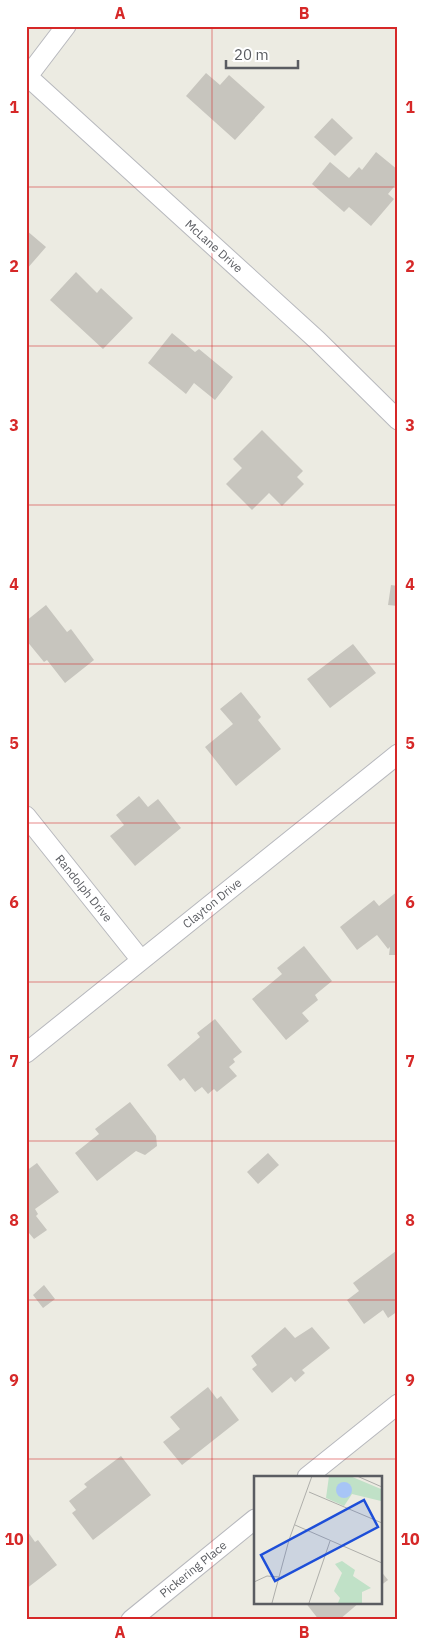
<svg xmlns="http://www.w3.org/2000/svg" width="424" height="1646" viewBox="0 0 424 1646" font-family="'IBM Plex Sans',sans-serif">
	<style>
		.building { fill: #c7c5be }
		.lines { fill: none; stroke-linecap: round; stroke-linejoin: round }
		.minor-casing { stroke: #b7b8bd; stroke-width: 21 }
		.minor { stroke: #fff; stroke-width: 19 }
		.grid { fill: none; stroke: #d62828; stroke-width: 1; stroke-opacity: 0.55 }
		.labels { text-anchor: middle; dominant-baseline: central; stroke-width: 4.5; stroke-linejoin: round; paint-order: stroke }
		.street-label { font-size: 12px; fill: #5a5c61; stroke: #fff }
		.inset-road { fill: none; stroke: #aeaeaa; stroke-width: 1 }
		.view { fill: #1d4ed8; fill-opacity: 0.15; stroke: #1d4ed8; stroke-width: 2.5 }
		.inset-edge { fill: none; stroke: #5a5c61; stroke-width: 2.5 }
		.neatline { fill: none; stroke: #d62828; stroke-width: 2 }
		.grid-label { font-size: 16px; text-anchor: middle; font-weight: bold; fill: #d62828 }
	</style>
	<rect width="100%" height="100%" fill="#ecebe2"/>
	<path class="building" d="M206 73 220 85 229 75 265 107 235 140 186 96Z
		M332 118 353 138 335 156 314 137Z
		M376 152 398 170V182L388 194 394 199 371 226 349 207 344 212 312 184 330 162 349 178 359 167 362 170Z
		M26 230 46 247 26 270Z
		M76 272 97 293 101 288 133 318 103 349 50 300Z
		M172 333 195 352 199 349 233 377 215 400 194 383 186 394 148 363Z
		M262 430 303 471 297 477 304 484 282 506 269 493 252 510 226 484 242 468 233 459Z
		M391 585 398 586V606L388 605Z
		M46 605 67 632 71 629 94 660 65 683 47 660 44 662 26 640V621Z
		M353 644 376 673 330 708 307 679Z
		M241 692 261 717 258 720 281 749 236 786 205 747 233 724 220 709Z
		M139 796 148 807 158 799 181 828 135 866 110 836 124 825 116 815Z
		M398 891V955H389L390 947 388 949 377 935 357 950 340 927 374 900 379 906Z
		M304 946 332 981 315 995 318 1000 302 1013 309 1021 286 1040 252 999 282 974 277 968Z
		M215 1019 242 1052 233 1059 235 1062 229 1067 237 1076 217 1092 214 1089 208 1094 202 1087 195 1092 184 1078 180 1081 167 1065 200 1037 197 1033Z
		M130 1102 156 1136 157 1146 145 1155 136 1151 97 1181 75 1153 99 1134 95 1129Z
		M268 1153 279 1165 258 1184 247 1172Z
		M37 1163 59 1192 35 1209 38 1214 36 1216 47 1230 34 1239 29 1233 26 1235V1171Z
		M396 1251 398 1254V1311L388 1318 383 1310 364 1324 347 1300 359 1291 353 1283Z
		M44 1285 55 1299 43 1308 33 1295Z
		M285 1327 295 1338 312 1327 330 1348 302 1370 305 1373 295 1382 291 1377 272 1393 252 1369 257 1365 251 1356Z
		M208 1387 217 1399 221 1396 239 1420 182 1465 163 1442 180 1429 170 1417Z
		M121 1456 151 1495 93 1540 72 1513 76 1510 69 1501 87 1487 84 1484Z
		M28 1532 35 1542 38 1540 57 1565 26 1589Z
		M380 1570 388 1580 380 1586Z
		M305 1602H360L339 1620H319Z"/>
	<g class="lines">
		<defs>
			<path id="minor" d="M26 75 317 340 398 420
				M28 76 66 26
				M26 816 141 960
				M26 1053 398 754
				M307 1477 398 1404
				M131 1620 255 1519"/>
		</defs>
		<use href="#minor" class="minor-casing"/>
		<use href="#minor" class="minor"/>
	</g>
	<path class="grid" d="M212 26V1620M26 187H398M26 346H398M26 505H398M26 664H398M26 823H398M26 982H398M26 1141H398M26 1300H398M26 1459H398"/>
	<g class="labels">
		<g class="street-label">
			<text transform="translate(214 246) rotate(42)">McLane Drive</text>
			<text transform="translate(84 888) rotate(51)">Randolph Drive</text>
			<text transform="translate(212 903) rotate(-39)">Clayton Drive</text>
			<text transform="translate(193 1569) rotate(-39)">Pickering Place</text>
		</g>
	</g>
	<g transform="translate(254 1476)">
		<rect width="128" height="128" fill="#ecebe2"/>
		<path d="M75 0H96L127 13V25L98 18 90 30 72 22ZM88 85 101 94 99 100 117 112 108 116V127H84L86 122 80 115 88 97 81 88Z" fill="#c0e1c7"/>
		<path d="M82 14a8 8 0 1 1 16 0a8 8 0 1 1-16 0Z" fill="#a7c5f6"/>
		<path class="inset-road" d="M103 0 128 11M55 16 128 47M41 49 128 87M0 106 13 100 25 101M18 127 35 64 58 0M55 127 76 65"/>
		<path class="view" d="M110 24 124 51 21 105 7 79Z"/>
		<rect width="128" height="128" class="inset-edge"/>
	</g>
	<rect width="424" height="1646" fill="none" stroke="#ffffff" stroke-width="55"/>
	<path d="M226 60v8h72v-8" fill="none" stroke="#5a5c61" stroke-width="2.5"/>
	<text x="234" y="60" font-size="15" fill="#5a5c61" stroke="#ffffff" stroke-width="4" paint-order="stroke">20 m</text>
	<rect x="28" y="28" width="368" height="1590" class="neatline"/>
	<g class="grid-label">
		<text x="120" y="19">A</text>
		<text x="304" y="19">B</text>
		<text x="14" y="113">1</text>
		<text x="410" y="113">1</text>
		<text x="14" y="272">2</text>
		<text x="410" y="272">2</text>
		<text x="14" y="431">3</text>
		<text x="410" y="431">3</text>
		<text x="14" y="590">4</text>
		<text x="410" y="590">4</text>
		<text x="14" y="749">5</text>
		<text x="410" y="749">5</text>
		<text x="14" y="908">6</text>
		<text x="410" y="908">6</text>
		<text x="14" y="1067">7</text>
		<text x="410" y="1067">7</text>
		<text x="14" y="1226">8</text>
		<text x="410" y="1226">8</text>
		<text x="14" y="1386">9</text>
		<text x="410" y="1386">9</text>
		<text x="14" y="1545">10</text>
		<text x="410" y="1545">10</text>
		<text x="120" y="1638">A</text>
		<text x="304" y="1638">B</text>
	</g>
</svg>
